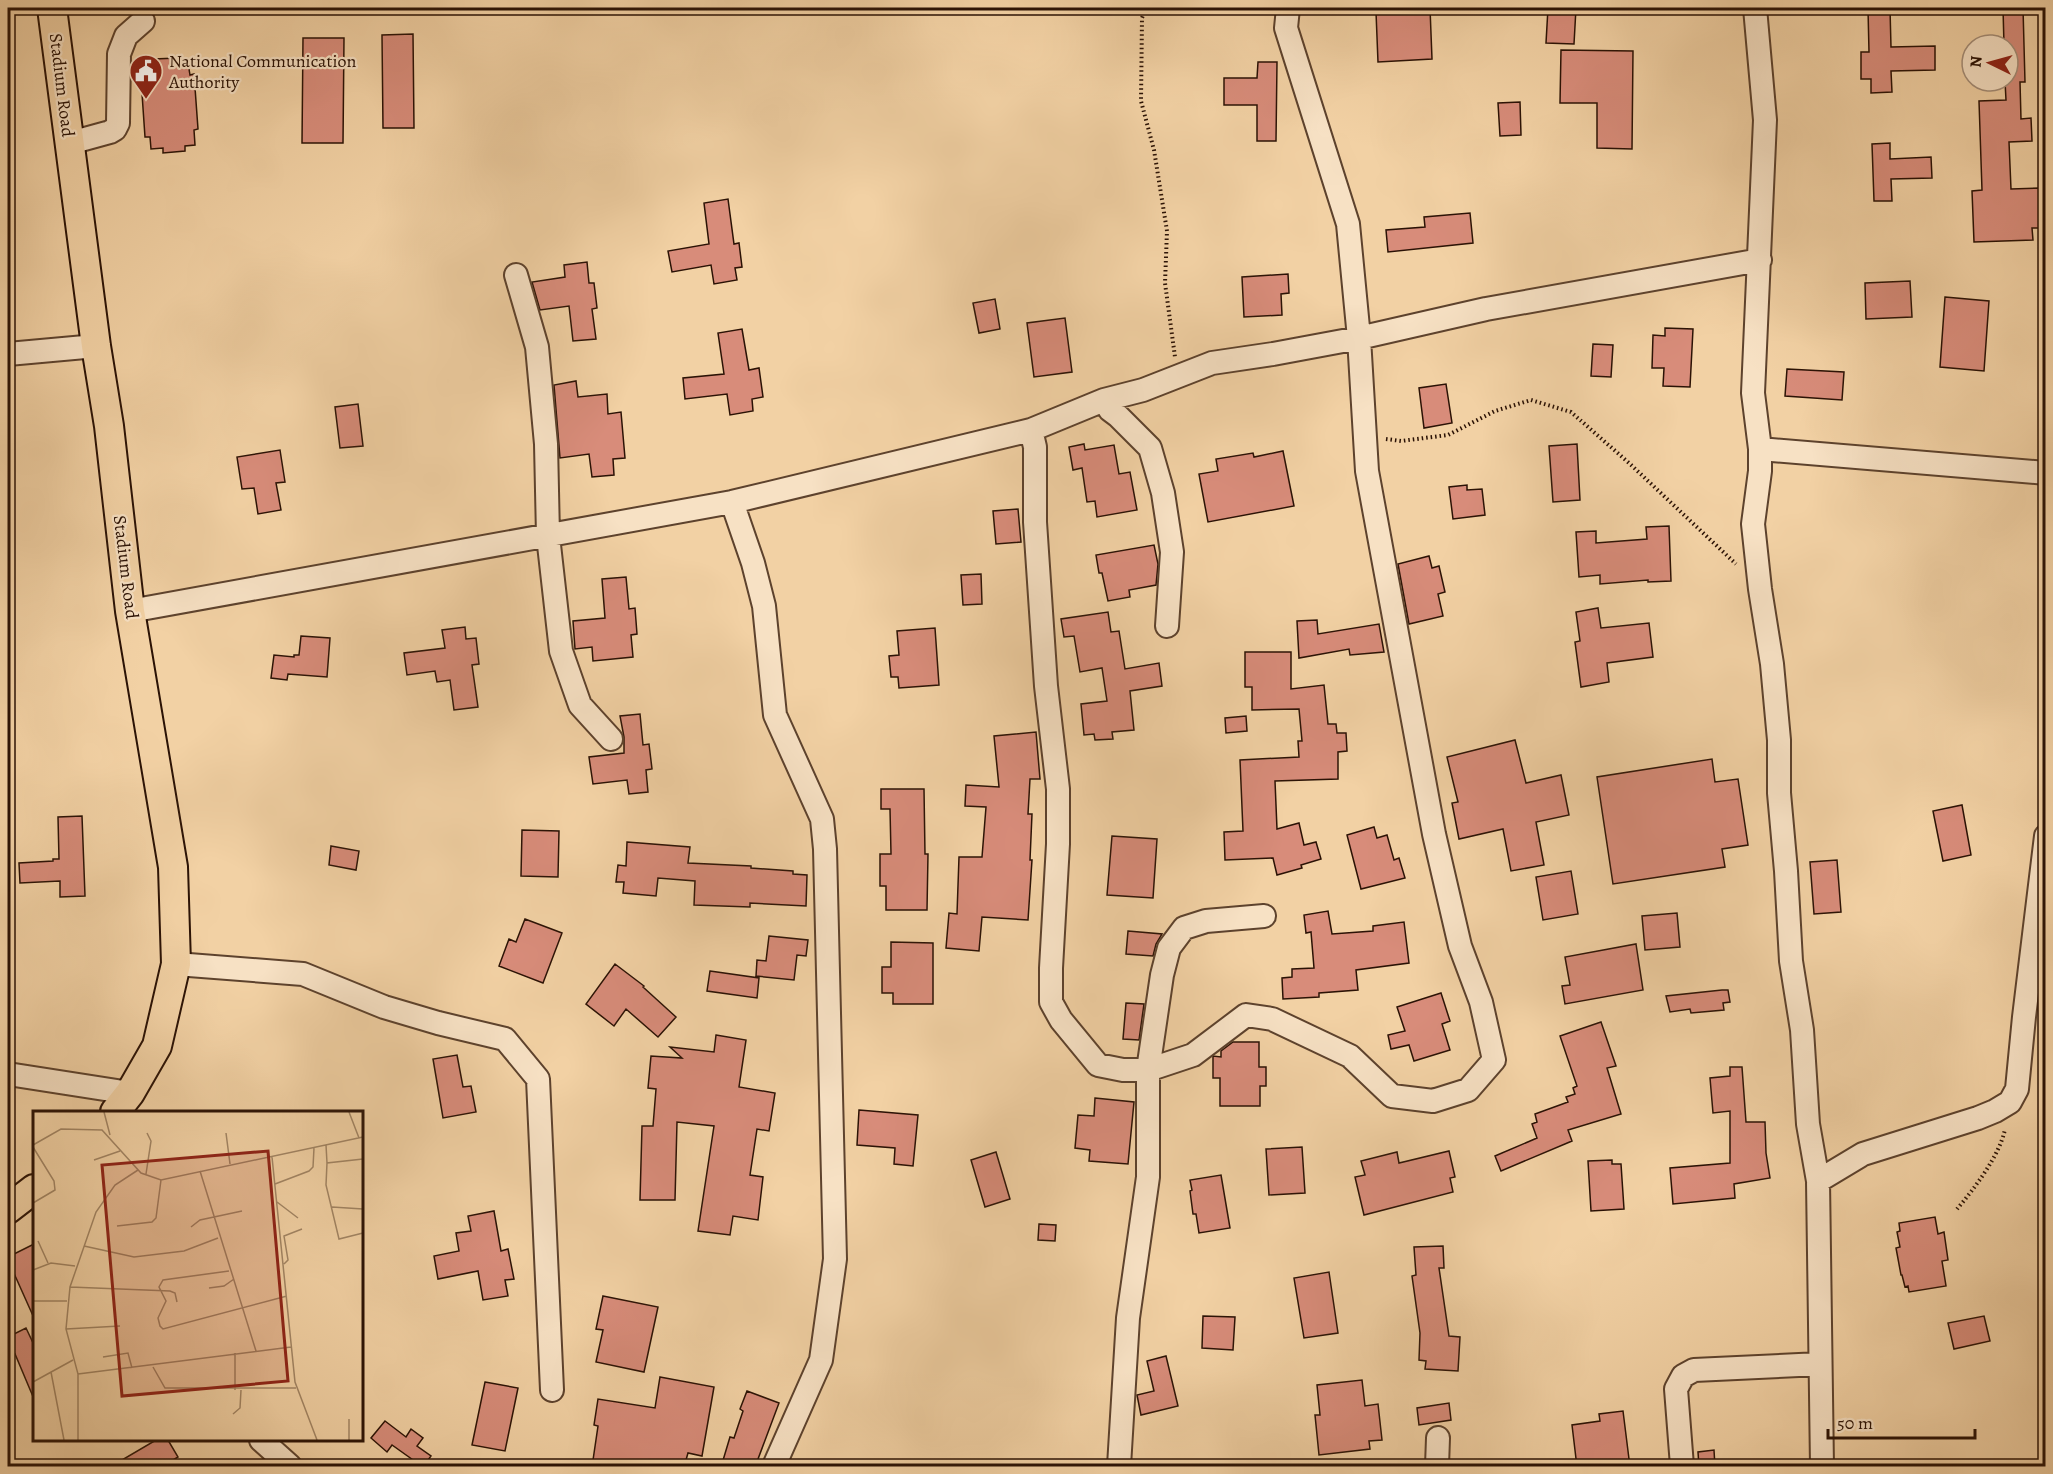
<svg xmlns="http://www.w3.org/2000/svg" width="2053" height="1474" font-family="Alegreya,serif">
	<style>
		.building { fill: #d88c7a; stroke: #2b1205; stroke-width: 1.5 }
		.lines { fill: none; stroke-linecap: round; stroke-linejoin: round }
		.minor-casing { stroke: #5d422d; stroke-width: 26 }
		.major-casing { stroke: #2b1205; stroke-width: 32 }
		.path { stroke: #2b1205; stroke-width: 4; stroke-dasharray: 1.5 3; stroke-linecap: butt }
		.minor { stroke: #f7e1c4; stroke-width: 22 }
		.major { stroke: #f2d1a4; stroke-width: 28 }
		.labels { text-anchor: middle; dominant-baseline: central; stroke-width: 4.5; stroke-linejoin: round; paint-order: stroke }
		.poi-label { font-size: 18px; fill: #2b1205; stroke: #f7e1c4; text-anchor: start }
		.street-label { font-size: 18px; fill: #2b1205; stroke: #f7e1c4 }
		.inset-road { fill: none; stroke: #a28564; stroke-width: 1.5 }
		.view { fill: #8f2418; fill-opacity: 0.15; stroke: #8f2418; stroke-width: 3 }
		.inset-edge { fill: none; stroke: #2b1205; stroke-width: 3 }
	</style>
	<rect width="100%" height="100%" fill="#f2d1a4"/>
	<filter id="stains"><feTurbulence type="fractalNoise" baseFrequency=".00333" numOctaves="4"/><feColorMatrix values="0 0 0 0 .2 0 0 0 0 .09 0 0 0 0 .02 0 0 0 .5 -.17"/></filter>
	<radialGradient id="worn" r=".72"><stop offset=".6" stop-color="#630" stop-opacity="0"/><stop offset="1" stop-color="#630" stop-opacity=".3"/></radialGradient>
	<path class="building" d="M1430,8L1432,59L1378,62L1376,12Z
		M1548,8H1576L1574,44L1546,43Z
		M2003,8H2023L2025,82H2020L2021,119L2031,118L2032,141L2009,142L2011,189L2039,188L2041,228H2032L2033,240L1974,242L1972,191L1982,190L1979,101L2006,100L2005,81H2008V45H2004Z
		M1868,9H1890L1891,47L1935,46V70L1891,71L1892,92L1871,93V79H1861V52H1869Z
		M413,34L414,128H383L382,35Z
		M303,38H344L343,143H302Z
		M1561,50L1633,51L1632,149L1597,148V103H1560Z
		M177,58V64L188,63L190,75L194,74L198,129L194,130L195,145L185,146V151L163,153V148L151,149L150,137H145L141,79H145L144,66H154V59Z
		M1258,62H1277L1276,141H1257V105H1224V78H1257Z
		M1520,102L1521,135L1500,136L1498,103Z
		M1890,143V159L1931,157L1932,178L1891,179L1892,201H1874L1872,144Z
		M728,199L734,244L739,243L742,267L735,268L737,280L714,284L711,265L672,272L668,251L709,244L704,203Z
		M1470,213L1473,243L1388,252L1386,230L1425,227L1424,217Z
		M587,262L589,283H594L597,308L592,309L596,339L573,341L569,306L540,310L532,282L565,277L564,265Z
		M1288,274L1289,293L1281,294L1282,315L1244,317L1242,277Z
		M1910,281L1912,317L1866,319L1865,283Z
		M1945,297L1989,301L1984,371L1940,367Z
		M995,299L1000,329L979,333L973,303Z
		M1065,318L1072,372L1034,377L1027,323Z
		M1665,328L1693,329L1690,387L1663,386L1664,368H1652L1653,335L1665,336Z
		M742,329L749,370L759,368L763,397L752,399L753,411L730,415L727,394L685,399L683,378L724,374L718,333Z
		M1593,344L1613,345L1611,377L1591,376Z
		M1787,369L1844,372L1842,400L1785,396Z
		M576,381L578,397L607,394L608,414L621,412L625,458L613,459L614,475L592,477L589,454L560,458L554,385Z
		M1446,384L1452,423L1424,428L1419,388Z
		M358,404L363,446L340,448L335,407Z
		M1084,444L1085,450L1114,445L1119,474L1130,472L1137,510L1097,517L1095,501L1087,502L1082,468L1073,470L1069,447Z
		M1577,444L1580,500L1553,502L1549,446Z
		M280,450L285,482L276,483L281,510L258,514L254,488L242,489L237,457Z
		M1283,451L1294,506L1208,522L1199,474L1218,471L1216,459L1253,453L1254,457Z
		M1467,485V490L1482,489L1485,515L1453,519L1449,487Z
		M1018,509L1021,542L996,544L993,511Z
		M1669,526L1671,581L1648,582V580L1600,584V575L1579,577L1576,532L1596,531V543L1647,539L1646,527Z
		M1154,545L1158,564L1156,585L1129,590L1130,597L1108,601L1102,573H1099L1096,555Z
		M1429,556L1432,568L1439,566L1445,592L1438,594L1443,616L1409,624L1398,564Z
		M981,574L982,604L963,605L961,575Z
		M626,577L629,609L635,608L637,634L631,635L633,657L593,661L592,647L575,649L573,621L605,618L602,579Z
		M1598,608L1601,628L1649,623L1653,657L1607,663L1609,682L1581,687L1575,642L1580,641L1576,612Z
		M1108,612L1111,632L1119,631L1125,669L1159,663L1162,686L1130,691L1134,730L1112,732L1113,739L1095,740L1094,734L1084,735L1081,704L1107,701L1102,668L1080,672L1074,636L1064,637L1061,619Z
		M1317,620L1318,634L1379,624L1384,652L1350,655L1349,649L1299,658L1297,621Z
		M465,627L466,639L476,638L479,664L472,665L478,707L454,710L450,680L437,682L435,671L407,675L404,653L445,648L442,630Z
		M935,628L939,685L899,688L898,677H891L889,656L899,655L897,631Z
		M301,636L330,638L327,677L288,674L287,680L271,678L274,655L294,657V655H299Z
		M1245,652H1291V689L1324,685L1328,724H1336L1337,733H1346L1347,751L1338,752V779L1275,781L1277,829L1299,823L1304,845L1316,842L1321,859L1301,865L1302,868L1277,875L1273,858L1225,860L1224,832L1243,831L1240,760L1299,757L1298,741H1302L1299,709L1252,710V687H1245Z
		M640,714L643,745L649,744L652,769L646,770L648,792L629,794L627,780L593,784L589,757L624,753V737L620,716Z
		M1246,716L1247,731L1226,733L1225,718Z
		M1036,732L1040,779H1030L1028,814H1032L1030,860H1032L1028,920L982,917L979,951L946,948L949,913L957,914L959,857H982L986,807L965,806L966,785L999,787L994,736Z
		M1515,740L1526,783L1561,775L1569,815L1536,822L1544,865L1511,871L1503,829L1459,839L1452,803L1458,802L1447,757Z
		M1712,759L1715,782L1738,779L1748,845L1722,849L1725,867L1613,884L1597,777Z
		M881,789H924L925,854H928L927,910H886V886H880V854H891L890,809H881Z
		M1962,805L1971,855L1943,861L1933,811Z
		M82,816L85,896L60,897V881L20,883L19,863L53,861V859H59L58,817Z
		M1374,827L1377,838L1387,835L1394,860L1399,858L1405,878L1361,889L1347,835Z
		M522,830L559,831L558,877L521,876Z
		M1112,836L1157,839L1153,898L1107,895Z
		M627,842L690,847L688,863L751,866V868L793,871V874L807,875L806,906L750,903V907L694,905L695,881L658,878L656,896L623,893L624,882H616L618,865L626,866Z
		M331,846L359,851L356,870L329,865Z
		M1837,860L1841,912L1814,914L1810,862Z
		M1571,871L1578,914L1543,920L1536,877Z
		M1328,911L1332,934L1373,931V926L1404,922L1409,963L1356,970L1358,990L1319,993V997L1283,999L1282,978L1292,977V969L1314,968L1311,932L1306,933L1304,915Z
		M1677,913L1680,947L1645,950L1642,916Z
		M525,919L562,933L543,983L499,966L509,939L516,942Z
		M1128,931L1162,934L1156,944L1153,956L1126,954Z
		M769,936L808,940L806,956L797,955L794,980L756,976L757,960L766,961Z
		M891,942L933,943V1004H893V993H882V967H891Z
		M1636,944L1643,990L1565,1004L1562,986L1570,985L1565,957Z
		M615,964L644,986L643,987L676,1017L658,1037L626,1009L614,1026L586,1004Z
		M710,971L759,978L757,998L707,991Z
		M1722,990H1728L1730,1002L1723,1003L1724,1010L1691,1013L1690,1009L1670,1012L1666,996Z
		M1441,993L1450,1021L1442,1024L1450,1050L1414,1061L1409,1045L1391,1049L1388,1035L1405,1031L1397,1007Z
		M1126,1003L1144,1004L1139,1040L1123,1039Z
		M1601,1022L1616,1066L1607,1068L1621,1114L1568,1130L1572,1141L1501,1171L1495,1156L1537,1138L1532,1124L1537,1122L1535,1114L1568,1102L1566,1097L1575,1094L1573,1088L1577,1086L1560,1036Z
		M716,1035L746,1040L739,1087L775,1093L769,1131L757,1129L750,1175L763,1177L758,1220L733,1216L730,1235L698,1231L714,1126L677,1122L675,1200H640L642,1126H653L656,1089L648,1088L651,1056L682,1058L670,1047L714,1052Z
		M1233,1042H1259V1067H1266V1086H1260V1106H1220V1078H1213V1056L1221,1057V1051Z
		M457,1055L463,1087L471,1086L476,1112L443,1118L433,1059Z
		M1730,1067H1742L1746,1122H1765L1766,1153L1770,1178L1734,1184L1735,1198L1673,1204L1670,1168L1730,1163V1111L1713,1113L1710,1078L1730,1076Z
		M1095,1098L1134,1102L1128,1164L1089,1161L1090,1150L1075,1148L1078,1115L1094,1116Z
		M859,1110L918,1115L913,1166L894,1164L895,1148L857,1145Z
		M1302,1147L1305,1193L1269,1195L1266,1149Z
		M1449,1151L1455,1177L1450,1178L1453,1192L1364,1215L1355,1177L1365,1175L1361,1161L1397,1152L1399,1163Z
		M996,1152L1010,1199L985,1207L971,1160Z
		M1612,1160V1164H1621L1624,1209L1591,1211L1588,1161Z
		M1221,1175L1230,1228L1199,1233L1196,1214H1193L1190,1191L1192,1190L1190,1180Z
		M494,1211L501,1251L508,1249L514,1279L505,1280L508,1296L483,1300L478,1271L438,1279L434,1256L459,1251L456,1233L471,1231L468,1216Z
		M1935,1217L1938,1234L1944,1232L1948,1260L1942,1261L1946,1286L1909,1292L1908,1286L1905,1287L1902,1275H1901L1896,1248L1900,1247L1897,1232L1900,1231L1899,1223Z
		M1039,1224L1056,1225L1055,1241L1038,1240Z
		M34,1244V1318L8,1260V1257Z
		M1443,1246L1444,1268H1439L1449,1336L1460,1337L1458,1371L1425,1369L1426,1361L1419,1360L1420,1333L1412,1276L1416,1275L1414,1247Z
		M1329,1272L1338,1333L1304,1338L1294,1278Z
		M603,1296L658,1307L644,1372L596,1362L603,1330L596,1329Z
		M1203,1316L1235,1317L1233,1350L1202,1348Z
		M1984,1316L1990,1341L1954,1349L1948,1323Z
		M26,1328L34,1345V1399L15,1354L12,1356L8,1346V1337Z
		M1166,1356L1178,1406L1141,1415L1137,1395L1154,1391L1147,1361Z
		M660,1377L714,1387L702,1456L688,1453L684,1467H592L598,1426L594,1425L598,1399L655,1408Z
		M1362,1380L1365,1406L1378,1404L1382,1440L1369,1441L1370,1449L1319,1455L1315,1415H1320L1317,1385Z
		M485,1382L518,1388L505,1451L472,1445Z
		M747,1391L779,1403L755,1467H721L730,1437L734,1438L743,1411L740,1409Z
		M1449,1403L1451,1420L1419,1425L1417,1408Z
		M1623,1411L1630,1467H1577L1572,1425L1600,1421L1599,1414Z
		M385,1421L406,1437L411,1429L423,1438L417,1446L431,1456L423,1467L392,1445L387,1452L371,1438Z
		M156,1440H168L178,1457L162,1467H110Z
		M1714,1450L1715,1467H1699L1698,1452Z"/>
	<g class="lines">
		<g class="minor-casing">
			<path id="minor" d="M1755,8L1765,120L1753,393L1760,449V471L1753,524L1760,589L1772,664L1779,740V793L1786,871L1791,961L1802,1030L1808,1124L1818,1181L1822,1466
				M70,143L110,132L115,129L118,123L119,54L126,36L143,21
				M516,275L537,347L546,444L548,536L561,651L580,705L611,739
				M8,354L96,346
				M1104,400L1110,410L1118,416L1150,448L1163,493L1172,552L1167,626
				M1031,430L1035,447V522L1046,686L1058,789V844L1051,968V1002L1061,1020L1098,1065L1123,1070H1148L1193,1055L1246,1015L1272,1019L1350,1056L1392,1096L1433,1101L1468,1090L1494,1060L1481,1002L1460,946L1434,834L1367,471L1359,338L1348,224L1286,28L1288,8
				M1760,449L2046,473
				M732,502L753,563L764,606L775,715L822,819L825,849L835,1259L821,1360L774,1466
				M130,611L732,502L1031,430L1104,400L1143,390L1212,363L1273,354L1359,338L1486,309L1760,260
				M176,964L303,974L384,1007L438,1023L505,1039L538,1079L552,1390
				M8,1074L130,1093
				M1818,1181L1863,1154L1978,1118L1995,1111L2010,1102L2017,1089L2024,1017L2046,836
				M261,1440L290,1466
				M1119,1466L1128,1318L1148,1177V1070L1162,975L1169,948L1184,928L1206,921L1264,916
				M1437,1466L1438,1438
				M1682,1466L1676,1389L1683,1376L1694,1370L1820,1364"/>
		</g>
		<g class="major-casing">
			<path id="major" d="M52,8L96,346L109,426L130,611L173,867L176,964L157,1046L130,1093L115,1112
				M8,1209L34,1189"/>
		</g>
		<path class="path" d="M1146,8L1142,18L1141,101L1154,150L1167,231L1165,283L1175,357
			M1386,439L1401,441L1448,435L1495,411L1531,400L1571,412L1629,463L1736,564
			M1957,1209C1974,1189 2000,1155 2005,1129"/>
		<use href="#minor" class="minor"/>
		<use href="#major" class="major"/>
	</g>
	<defs>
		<g id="civic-pin" transform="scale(1.725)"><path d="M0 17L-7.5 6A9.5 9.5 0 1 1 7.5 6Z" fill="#8f2418" stroke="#f7e1c4"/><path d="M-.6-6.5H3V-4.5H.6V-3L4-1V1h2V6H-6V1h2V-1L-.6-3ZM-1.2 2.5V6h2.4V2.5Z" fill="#fff"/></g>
	</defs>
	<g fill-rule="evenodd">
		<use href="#civic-pin" x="146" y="71"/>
	</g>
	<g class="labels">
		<g class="poi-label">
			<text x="169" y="61">National Communication<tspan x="169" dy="21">Authority</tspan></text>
		</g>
		<g class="street-label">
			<text transform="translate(62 85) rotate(83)">Stadium Road</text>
			<text transform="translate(126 567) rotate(83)">Stadium Road</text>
		</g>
	</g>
	<g transform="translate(33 1111)">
		<rect width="330" height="330" fill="#f2d1a4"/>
		<path class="inset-road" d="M71,1L77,24M316,1L326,27M193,22L197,53M0,34L28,18L69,19L108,62L128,69L330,26M293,34L294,52M0,36L21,70L22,79L0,92M239,46L262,271L284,329M330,48L294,52L293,74L306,128L330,122M61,49L87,40M167,60L223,240M113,63L118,30L114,22M242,73L276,60L280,56L281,37M244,91L265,107M299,96L330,98M84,115L119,111L123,107L128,69M158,116L167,109L209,100M5,130L15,152M51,135L101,146L151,140L185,127M251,153L255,149L251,125L269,118M0,159L18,152L42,155M196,160L130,169L126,176L133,190L125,207L127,215L130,218L254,185M37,176L137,180L142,182L144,191M176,177L191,175L201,168M0,190H34M33,218L87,215M202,242V279M70,246L95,242L99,257M120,256L132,277H263M18,261L31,329M45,263L258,236M0,271L40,249M200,303L207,297L208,279M45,329V263L33,218L37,176L63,101L82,74L105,59M316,329V308"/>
		<path class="view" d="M235,40L255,270L89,285L69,54Z"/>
		<rect width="330" height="330" class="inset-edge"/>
	</g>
	<rect width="2053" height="1474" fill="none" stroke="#f2d1a4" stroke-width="30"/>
	<rect x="9" y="9" width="2035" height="1456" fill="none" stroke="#2b1205" stroke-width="3"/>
	<rect x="15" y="15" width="2023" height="1444" fill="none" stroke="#2b1205" stroke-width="1.5"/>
	<g transform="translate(1990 63) rotate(275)"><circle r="28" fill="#f7e1c4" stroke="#a58e78" stroke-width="1.5"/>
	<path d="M0-4.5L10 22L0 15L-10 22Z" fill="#8f2418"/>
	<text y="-9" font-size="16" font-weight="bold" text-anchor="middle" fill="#2b1205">N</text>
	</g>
	<path d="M1828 1429v9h147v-9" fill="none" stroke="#2b1205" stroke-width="3"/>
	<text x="1837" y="1429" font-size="18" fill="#2b1205" stroke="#f7e1c4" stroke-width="4.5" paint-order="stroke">50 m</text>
	<rect width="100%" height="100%" filter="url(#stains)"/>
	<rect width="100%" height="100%" fill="url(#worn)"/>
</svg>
